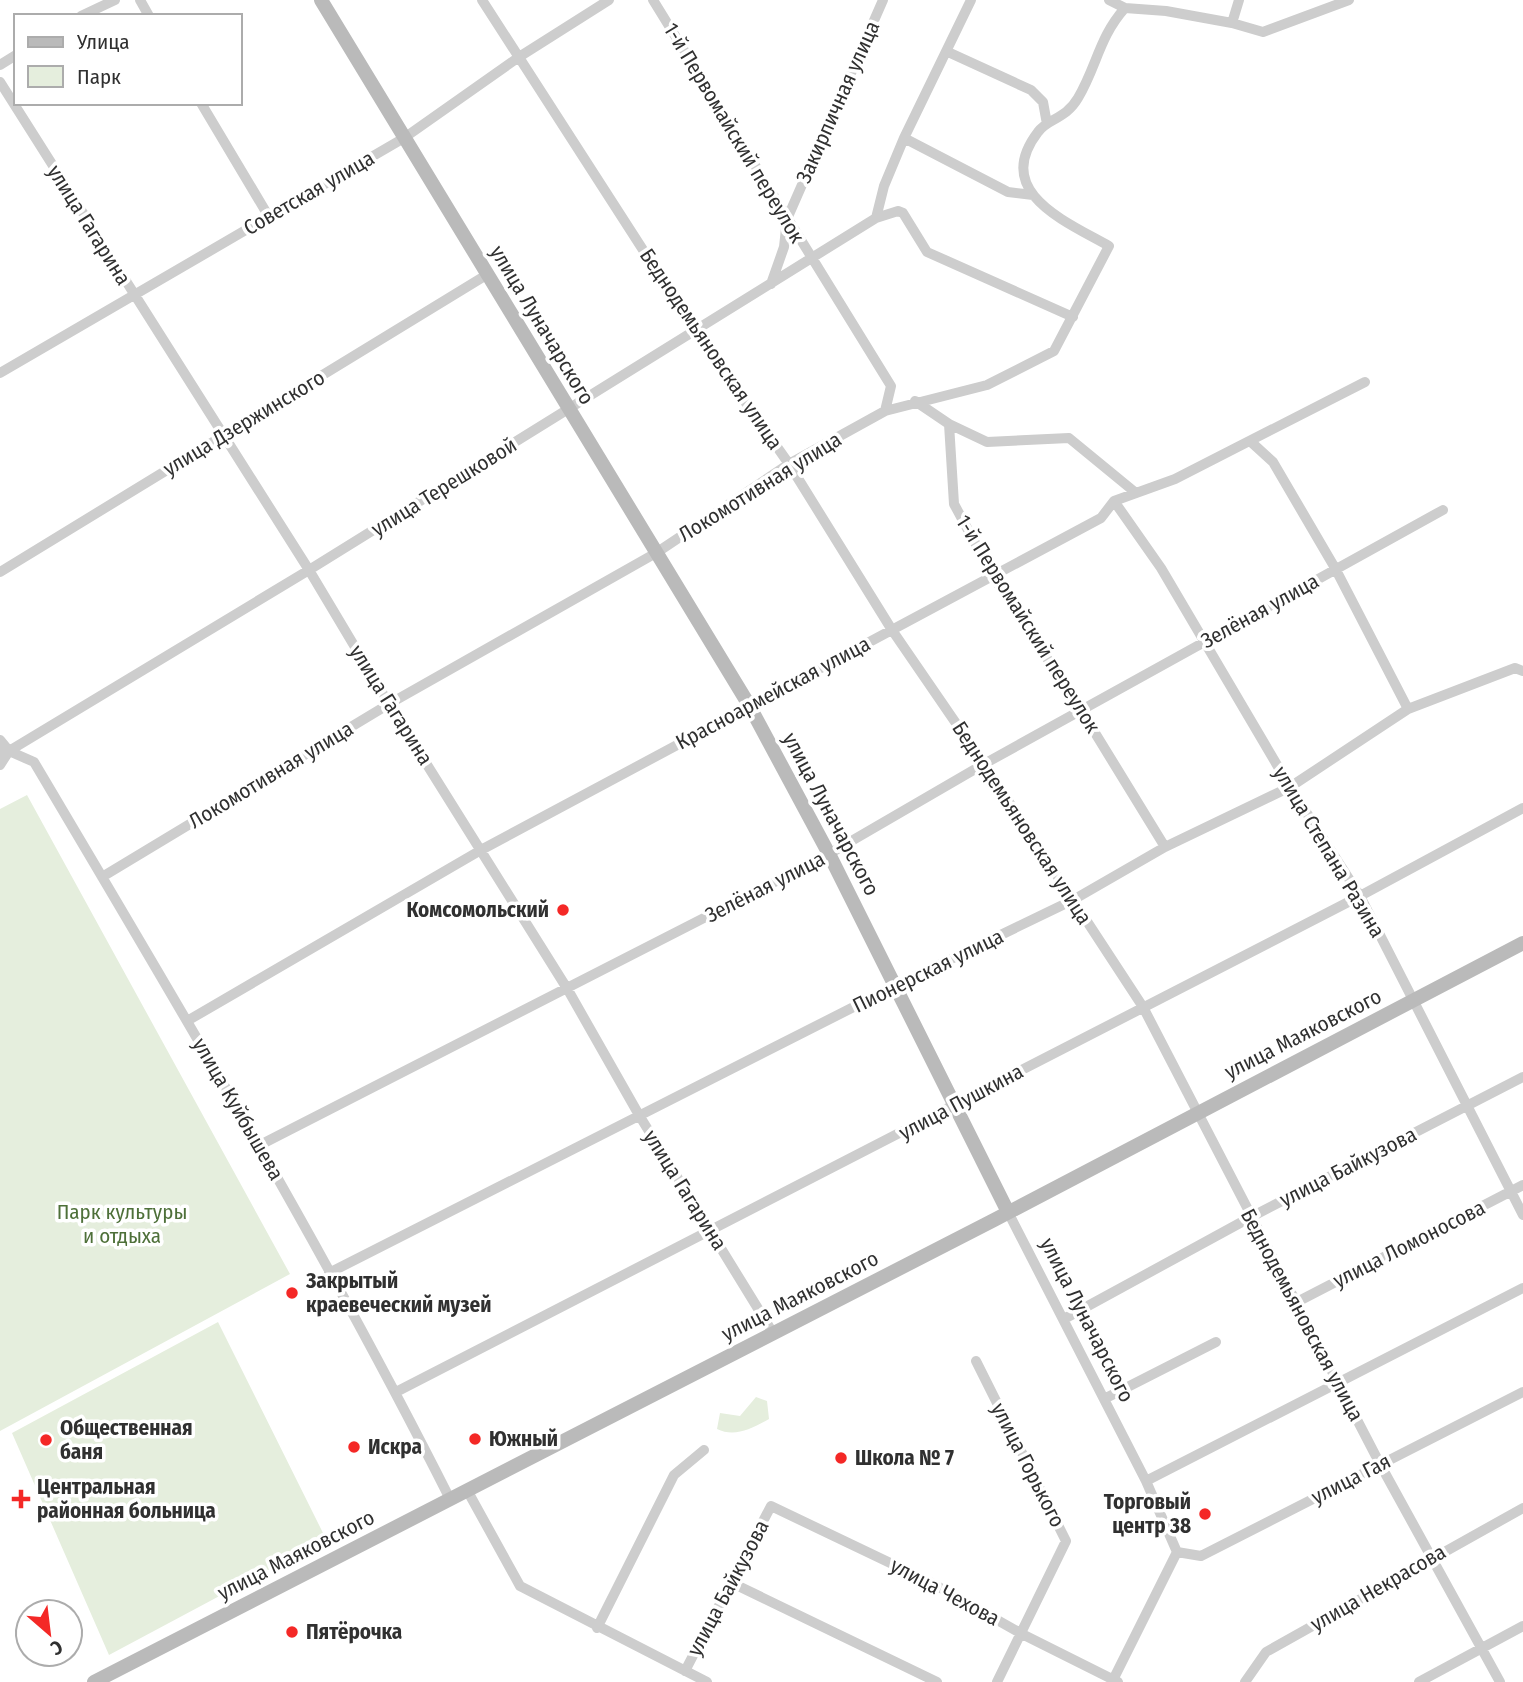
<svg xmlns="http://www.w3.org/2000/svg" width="1523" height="1682" font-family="'Fira Sans Condensed',sans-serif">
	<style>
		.green { fill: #e5eedd }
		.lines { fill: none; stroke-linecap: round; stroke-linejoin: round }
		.street { stroke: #cdcdcd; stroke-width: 10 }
		.secondary { stroke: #bababa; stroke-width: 14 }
		.poi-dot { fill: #f42826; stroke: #fff; stroke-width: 2.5 }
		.labels { text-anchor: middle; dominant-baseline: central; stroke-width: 7; stroke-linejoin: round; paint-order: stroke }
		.street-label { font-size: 21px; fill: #303030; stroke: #fff }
		.poi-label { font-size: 21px; font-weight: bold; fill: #303030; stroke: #fff; text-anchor: start }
		.park-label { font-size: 21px; fill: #4e7039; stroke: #fff }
	</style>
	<rect width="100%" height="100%" fill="#fff"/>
	<path class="green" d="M27,795L290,1274L0,1431V809Z
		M218,1322L326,1539L109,1655L12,1433Z
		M756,1397L767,1401L769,1419C753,1428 735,1438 717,1429L720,1413L740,1416Z"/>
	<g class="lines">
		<path class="street" d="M140,0L149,16
			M482,0L694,329L789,464L892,630L984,764L1143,1007L1380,1464L1500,1682
			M653,0L891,386L885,411
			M1109,0L1125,8L1166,11L1232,23
			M1239,0L1232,23L1263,32L1349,0
			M81,16L115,0
			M948,52L1031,90L1043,102L1047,124
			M0,65L16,55
			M0,82L309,570L389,704L568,990L639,1115L773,1333
			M201,103L269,217
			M904,138L971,0
			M876,218L884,186L904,138L1008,192L1033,195
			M771,284L784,247L787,219L883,0
			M0,373L404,138L519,57L609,0
			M915,401L949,424L954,504L993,576L1081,710L1165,847
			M949,424L987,442L1069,438L1136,493
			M1250,441L1273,462L1335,568L1408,709
			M1114,501L1161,568L1290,787L1360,896L1523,1215
			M0,572L488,274
			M0,740L9,751L34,762C178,1005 323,1247 450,1499
			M0,753L9,751L309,570L876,218L898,211L903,213L927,252L1073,317
			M0,765L9,751
			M102,877L389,704L656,553L789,464L885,411L987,385L1054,351L1109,246C1065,221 992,192 1038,132C1048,118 1065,120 1078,98C1097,66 1099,37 1125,8
			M187,1021L481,850L1101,518L1114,501L1175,479L1365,382
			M260,1145L829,854L984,764L1443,510
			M1008,1212L1146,1481L1177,1552L1112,1682
			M329,1273L895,986L1073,900L1165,847L1290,787L1408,709L1515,668L1523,671
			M1295,1303L1523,1185
			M1064,1319L1251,1217L1523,1077
			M976,1361L1066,1541L997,1682
			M396,1392L1360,896L1523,808
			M1104,1399L1216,1342
			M1146,1481L1523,1288
			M467,1490L520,1586L707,1682
			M1177,1552L1201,1556L1523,1392
			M730,1582L937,1682
			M597,1628L674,1475L704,1450
			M685,1671L771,1506L930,1582L1022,1634L1118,1682
			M1245,1682L1266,1652L1523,1508
			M1419,1682L1523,1626"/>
		<path class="secondary" d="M321,0L749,705L829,854L1008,1212
			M94,1682L994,1220L1523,943"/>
	</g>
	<g class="poi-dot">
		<circle cx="563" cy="910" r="7"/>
		<circle cx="292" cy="1293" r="7"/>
		<circle cx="475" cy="1439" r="7"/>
		<circle cx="46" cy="1440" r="7"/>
		<circle cx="354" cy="1447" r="7"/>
		<circle cx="841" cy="1458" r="7"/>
		<path d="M17.5 1488.5h7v7h7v7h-7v7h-7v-7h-7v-7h7z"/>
		<circle cx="1205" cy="1514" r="7"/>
		<circle cx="292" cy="1632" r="7"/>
	</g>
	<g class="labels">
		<g class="street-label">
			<text transform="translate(838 102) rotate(-66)">Закирпичная улица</text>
			<text transform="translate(734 133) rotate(59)">1-й Первомайский переулок</text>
			<text transform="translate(309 193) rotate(-30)">Советская улица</text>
			<text transform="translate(89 225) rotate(58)">улица Гагарина</text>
			<text transform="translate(542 325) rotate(59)">улица Луначарского</text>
			<text transform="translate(711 349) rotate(56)">Беднодемьяновская улица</text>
			<text transform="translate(244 423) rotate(-31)">улица Дзержинского</text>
			<text transform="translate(444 487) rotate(-32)">улица Терешковой</text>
			<text transform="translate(760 487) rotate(-32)">Локомотивная улица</text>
			<text transform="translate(1260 611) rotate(-29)">Зелёная улица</text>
			<text transform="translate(1028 624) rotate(58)">1-й Первомайский переулок</text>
			<text transform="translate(773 693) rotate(-28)">Красноармейская улица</text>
			<text transform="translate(391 705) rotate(58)">улица Гагарина</text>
			<text transform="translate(271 775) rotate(-31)">Локомотивная улица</text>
			<text transform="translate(831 814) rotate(62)">улица Луначарского</text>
			<text transform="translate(1022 823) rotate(57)">Беднодемьяновская улица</text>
			<text transform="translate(1329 852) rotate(59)">улица Степана Разина</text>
			<text transform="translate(765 887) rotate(-27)">Зелёная улица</text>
			<text transform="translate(928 971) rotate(-26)">Пионерская улица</text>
			<text transform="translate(1303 1034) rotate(-27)">улица Маяковского</text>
			<text transform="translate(961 1102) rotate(-28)">улица Пушкина</text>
			<text transform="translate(238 1109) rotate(60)">улица Куйбышева</text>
			<text transform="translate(1348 1167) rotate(-27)">улица Байкузова</text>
			<text transform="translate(685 1190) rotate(58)">улица Гагарина</text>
			<text transform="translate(1409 1244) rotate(-27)">улица Ломоносова</text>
			<text transform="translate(800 1296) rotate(-27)">улица Маяковского</text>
			<text transform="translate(1302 1315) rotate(62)">Беднодемьяновская улица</text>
			<text transform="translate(1087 1320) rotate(63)">улица Луначарского</text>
			<text transform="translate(1028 1465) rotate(63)">улица Горького</text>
			<text transform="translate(1351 1479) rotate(-27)">улица Гая</text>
			<text transform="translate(296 1555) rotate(-27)">улица Маяковского</text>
			<text transform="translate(728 1588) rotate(-62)">улица Байкузова</text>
			<text transform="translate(1378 1588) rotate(-30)">улица Некрасова</text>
			<text transform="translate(945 1592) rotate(28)">улица Чехова</text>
		</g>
		<g class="poi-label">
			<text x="549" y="910" text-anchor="end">Комсомольский</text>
			<text x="306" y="1281">Закрытый<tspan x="306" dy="24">краевеческий музей</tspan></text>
			<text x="60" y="1428">Общественная<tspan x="60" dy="24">баня</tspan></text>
			<text x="489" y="1439">Южный</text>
			<text x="368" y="1447">Искра</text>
			<text x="855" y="1458">Школа № 7</text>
			<text x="37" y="1487">Центральная<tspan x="37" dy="24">районная больница</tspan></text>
			<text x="1191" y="1502" text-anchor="end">Торговый<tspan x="1191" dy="24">центр 38</tspan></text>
			<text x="306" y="1632">Пятёрочка</text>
		</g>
		<g class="park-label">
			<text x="122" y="1212">Парк культуры<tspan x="122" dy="24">и отдыха</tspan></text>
		</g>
	</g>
	<rect x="14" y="14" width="228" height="91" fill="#ffffff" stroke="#acacac" stroke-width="2"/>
	<rect x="28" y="37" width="35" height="10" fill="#bababa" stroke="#acacac" stroke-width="2"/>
	<text x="77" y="49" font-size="21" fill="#303030">Улица</text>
	<rect x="28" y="66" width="35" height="21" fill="#e5eedd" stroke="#acacac" stroke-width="2"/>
	<text x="77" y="84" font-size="21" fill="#303030">Парк</text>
	<g transform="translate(49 1633) rotate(152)"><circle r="33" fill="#ffffff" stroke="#acacac" stroke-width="2"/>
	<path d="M0-5L12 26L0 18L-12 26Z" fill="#f42826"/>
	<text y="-10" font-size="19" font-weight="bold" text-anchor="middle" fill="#303030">С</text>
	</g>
</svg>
